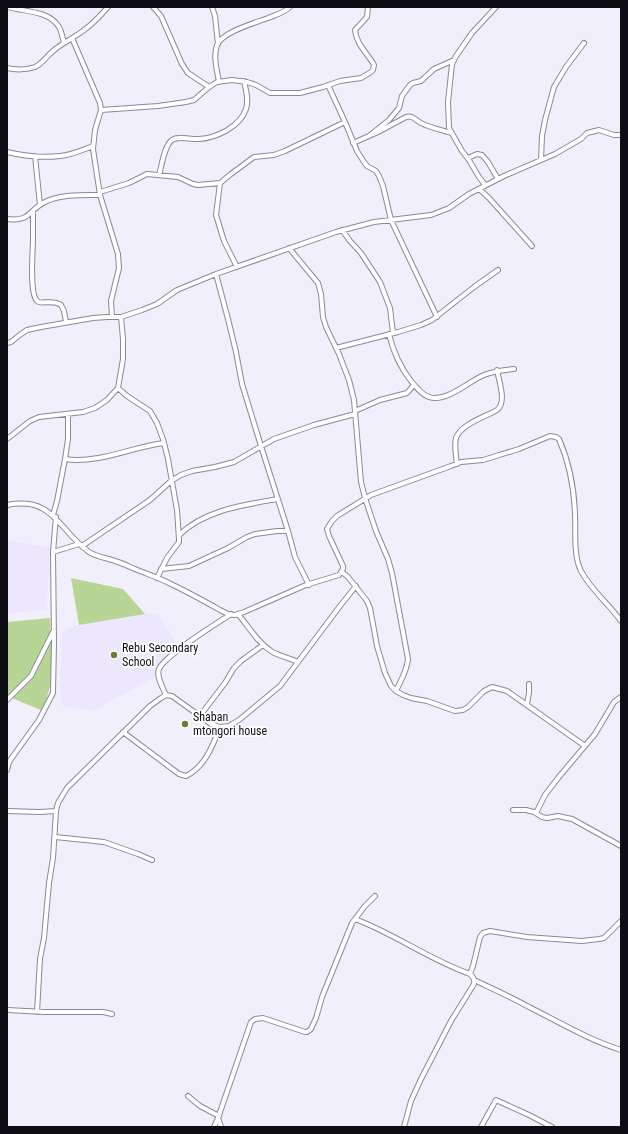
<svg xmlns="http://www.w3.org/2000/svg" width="628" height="1134" font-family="'Roboto Condensed',sans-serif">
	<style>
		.built { fill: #ede7fd }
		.green { fill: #b7d594 }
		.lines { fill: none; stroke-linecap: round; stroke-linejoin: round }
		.street-casing { stroke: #8c879a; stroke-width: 6 }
		.street { stroke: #fff; stroke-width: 4 }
		.poi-dot { fill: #678033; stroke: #fff; stroke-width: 1.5 }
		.labels { text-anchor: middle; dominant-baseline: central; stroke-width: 3.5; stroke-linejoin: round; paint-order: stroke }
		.poi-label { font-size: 12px; fill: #0f0d14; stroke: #fff; text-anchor: start }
	</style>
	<rect width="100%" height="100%" fill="#f2effc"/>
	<path class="built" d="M7,540L51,548L46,609L7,614Z
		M145,614H158L177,645L158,666L154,678L92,711L61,705L60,673L62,633L74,626L79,625Z"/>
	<path class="green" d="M71,578L123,589L145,614L79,625Z
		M50,618L52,680L43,711L7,696V622Z"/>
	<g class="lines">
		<g class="street-casing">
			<path id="street" d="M8,7C24,12 49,10 59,27C62,32 62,37 64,42
				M153,7L161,16L182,64L188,73L209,87
				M212,7L215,16L218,44
				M72,38L100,103L101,110L95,130L93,149L100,195L118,254L119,268L111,301L112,317
				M7,68C15,70 27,70 35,67C43,63 46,57 53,51C62,43 74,38 84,30C93,24 101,15 108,7
				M219,82C217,70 213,57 217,45C222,32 255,23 268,18C275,15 284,13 290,7
				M328,85L345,122L357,151L364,162L367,166L376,171L379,176L383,186L391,220L437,317
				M101,110L158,106L186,102L194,100L209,87L217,82L232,80L247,82L256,85L270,93H300L323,87L340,81L361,78L371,72L373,70L374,65C368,54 356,44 355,30L367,17L368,7
				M369,136L389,120L399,108L402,96L410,85L413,83L421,81L434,69L454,60
				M353,143L378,132L406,117C413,115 415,120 421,123C430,128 442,130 452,133
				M7,152C24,156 43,158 60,156C72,155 82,150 93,146
				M35,156L40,205
				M468,158L477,154L482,155L488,162L498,179
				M541,160L542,136L545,120L554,87L566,67L584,43
				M159,175C162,165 164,146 172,140C179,135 191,140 199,139C216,138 240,127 246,109C249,100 246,90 244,81
				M485,185L479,177L469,160L462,151L449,128L448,102L452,64L456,56L472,33L496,7
				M479,189L489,198L532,246
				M100,192L129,183L147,174L178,177L193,184L198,185L220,183
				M33,211C33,220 33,230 33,239C33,251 29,293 37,301C41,305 53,299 61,305L64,311L66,322
				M7,219C31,222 28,210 45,202C60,194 83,195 100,195
				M342,230L350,241L361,253L380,282L390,308L393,333
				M289,248L318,283L321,294L323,317L326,327L339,354L349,380L354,400L361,482L365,498L376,531L388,559L392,573L408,659C407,671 401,680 396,691
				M237,267L224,241L216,215L220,183L231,174L254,157L274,155L285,151L345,122
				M216,274L228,319L236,352L242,384L261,446L288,531L295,557L309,585
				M389,334C393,351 400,367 411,381C415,386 422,395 429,397C446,403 469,381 484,375C493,371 503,370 514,369
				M7,343L11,342L21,334L27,330L41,327L93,318L107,317H121L142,310L157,304L177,290L216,274L336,232L374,222L431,215L449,208L469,194L504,176L555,154L581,139L587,133L599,130L614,135H621
				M336,348L398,332L421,325L432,320L474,287L498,270
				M118,388L127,396L150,411L157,423L163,439L168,459L177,510L179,539V542L167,558L157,578
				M355,411L380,400L407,393L414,385
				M7,439L30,421L39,417L83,412L95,408L107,400L118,388L123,359V339L121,317
				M65,459C99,464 131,447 164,443
				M457,464C456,456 454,446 456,438C461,424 485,417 497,410C507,402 499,382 497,370
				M7,505C54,496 58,530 89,552C97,557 107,558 115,561C122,563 128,566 135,569C147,574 160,578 171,584C188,592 204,601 220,610L228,614L235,615L244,612L306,585L339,575L343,569V566L329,536L327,529L332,521L337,516L371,495L451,466L461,462L483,460L496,456L519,449L550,436L556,437L559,439C569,462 574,488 575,513C576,531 573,555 581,571C591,590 609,604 621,621
				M53,515L57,501L65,459L68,439V414
				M179,535C205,510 243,505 278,499
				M82,546L150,500L171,481L181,475L192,471L215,467L234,462L274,439L314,425L355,414
				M53,552L79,544
				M161,569L189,566L228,548L247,537L255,534L277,531H288
				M342,572L348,577L367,601L370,608L377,646L385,673L391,686L396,691L403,695L411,698L427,701L455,711L463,710L468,707L484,691L492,687L507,691L585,746
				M238,614C249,627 257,642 271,651C279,656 289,658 298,662
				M166,695C163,688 156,677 159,669C165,655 216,624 231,614
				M7,700L31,676L53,632
				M527,704L529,693V684
				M199,717L225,683L234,668L241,661L263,645
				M123,732L179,774L186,776C205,767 213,745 220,727
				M7,770L9,762L16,752L39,720L53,693L54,643L53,552L56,517
				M513,810H526L534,812L542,817L547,818L558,816L572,819L621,846
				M7,811L40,812L56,811
				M536,813L545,795L558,778L595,734L614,702L621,697
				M55,837L104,842L138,854L152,860
				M355,919C395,934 430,960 470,974C473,977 475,979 474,984L451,1021L421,1079L411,1101L404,1127
				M470,974L473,966L480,937L483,933L490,931L527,937L582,941L599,939L604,938L621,921
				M474,980C493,989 511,997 529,1007C559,1022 589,1040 621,1050
				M7,1010L45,1012H103L112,1014
				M37,1012L40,959L44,938L49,883L53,858L56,811L58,803L67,788L150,706L161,698L166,695L172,696L211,724L220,727L229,726L239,720L280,686L340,606L356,586
				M188,1096L200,1106L219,1116
				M218,1118L221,1127
				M214,1127L218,1118L251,1022L255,1019L263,1018L305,1032H307L311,1029L316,1018L322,997L352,923L365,906L375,896
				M481,1127L496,1100L529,1115L552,1127"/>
		</g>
		<use href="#street" class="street"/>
	</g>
	<g class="poi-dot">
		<circle cx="114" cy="655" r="4"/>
		<circle cx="185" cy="724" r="4"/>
	</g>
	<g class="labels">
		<g class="poi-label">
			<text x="122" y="648">Rebu Secondary<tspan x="122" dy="14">School</tspan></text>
			<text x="193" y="717">Shaban<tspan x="193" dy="14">mtongori house</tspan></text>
		</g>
	</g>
	<rect width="628" height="1134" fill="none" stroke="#0f0d14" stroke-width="16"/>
</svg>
